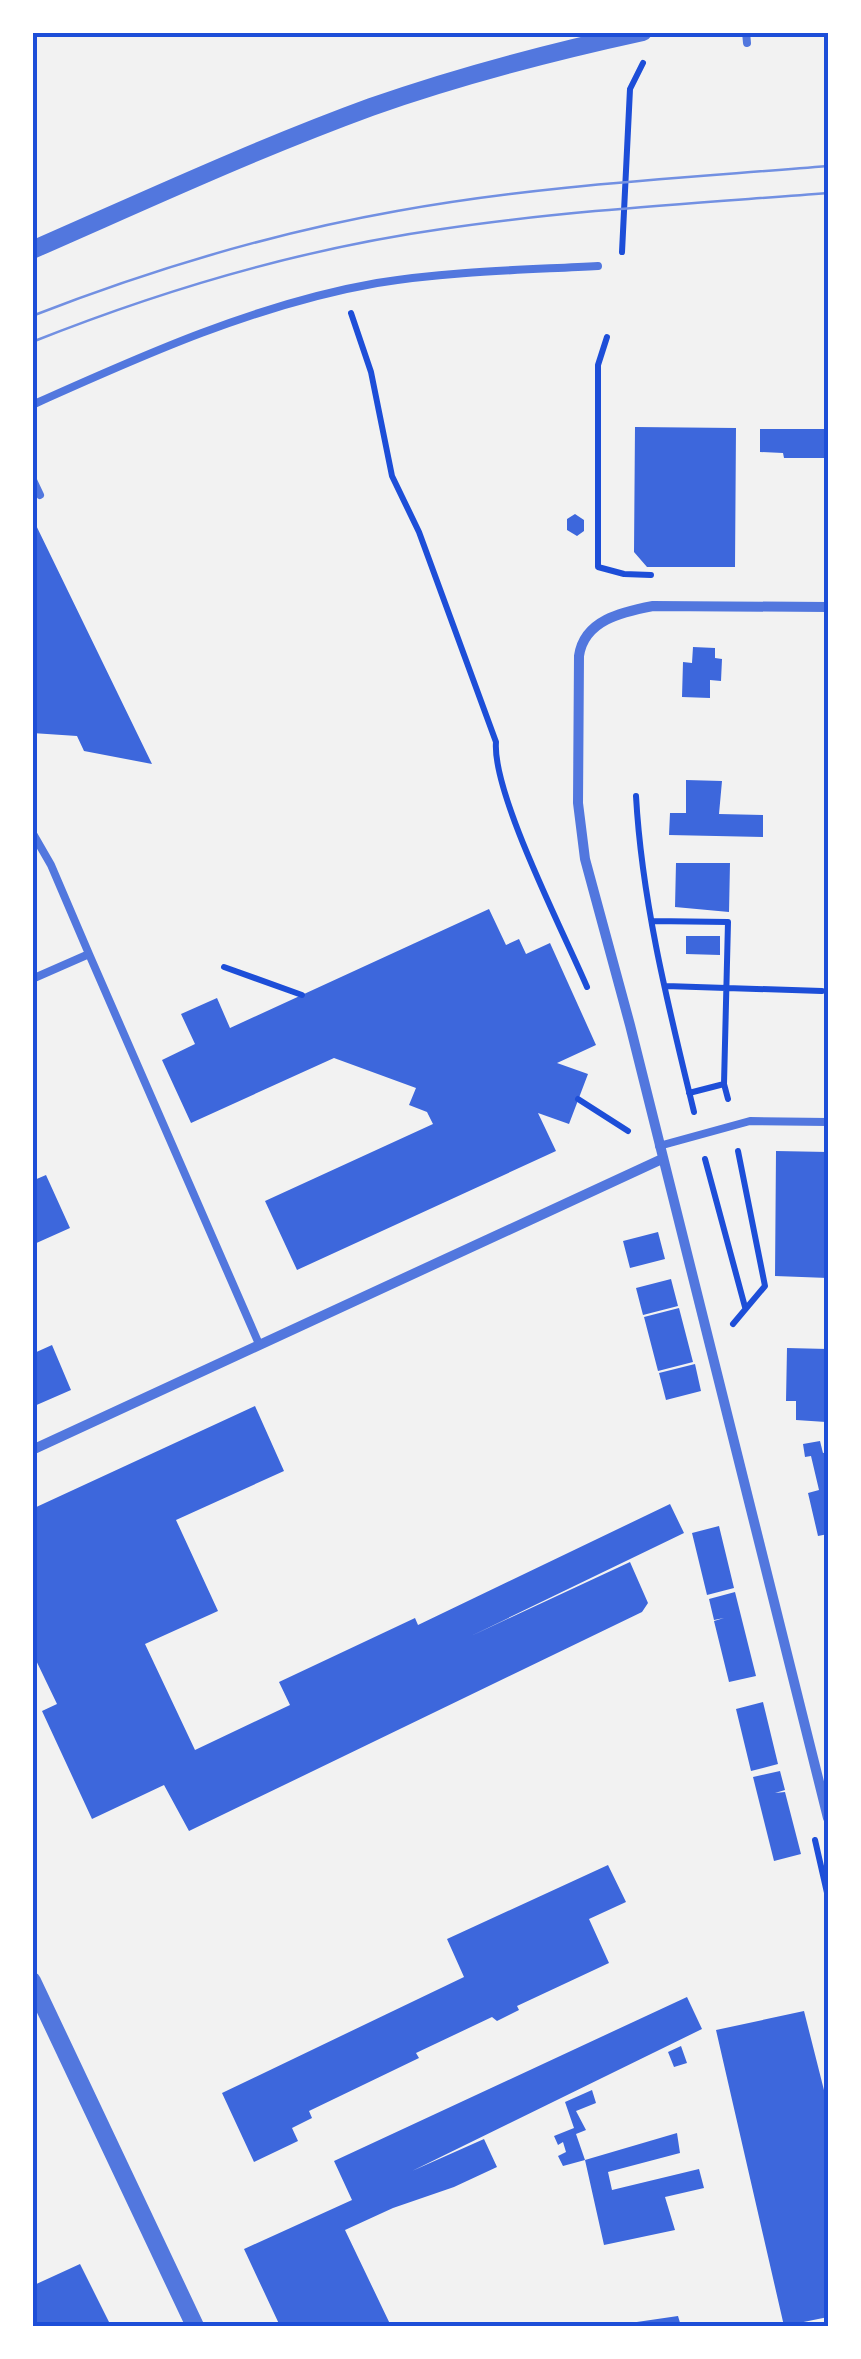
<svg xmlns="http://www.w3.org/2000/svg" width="861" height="2359" font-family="'IBM Plex Serif',serif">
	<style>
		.building { fill: #3d67dc }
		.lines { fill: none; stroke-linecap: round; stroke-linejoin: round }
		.path { stroke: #1d4ed8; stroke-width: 6 }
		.service { stroke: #5277de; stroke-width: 8 }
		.minor { stroke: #5277de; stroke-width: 10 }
		.tertiary { stroke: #5277de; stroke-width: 18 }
		.tram { stroke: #7290e2; stroke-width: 2.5 }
		.neatline { fill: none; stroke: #1d4ed8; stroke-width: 4 }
	</style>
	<rect width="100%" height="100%" fill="#f2f2f2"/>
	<path class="building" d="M635,427L736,428L735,567H647L634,552Z
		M760,429H828V458H784L783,453L760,452Z
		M575,514L584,520V531L577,536L567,530V519Z
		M32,517L152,764L84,751L77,736L32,733Z
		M693,647L715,648V658L722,659L721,681L710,680V698L682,697L683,662L692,663Z
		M686,780L722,781L719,814L763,815V837L669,835L670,813H686Z
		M676,863H730L729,912L675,907Z
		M489,909L506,945L519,939L526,954L550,943L596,1045L557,1063L588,1074L569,1124L538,1113L556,1151L297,1270L265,1201L433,1124L427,1112L409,1105L416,1088L334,1058L191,1123L162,1060L195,1044L181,1014L217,998L230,1028Z
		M686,936H720V955L686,954Z
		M776,1151L828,1152V1278L775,1276Z
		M46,1175L70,1228L32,1245V1181Z
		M658,1232L665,1259L630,1268L623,1241Z
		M671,1279L678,1306L643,1315L636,1288Z
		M679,1308L693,1362L658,1371L644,1317Z
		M52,1345L71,1390L32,1407V1354Z
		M787,1348L828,1349L826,1422L796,1420V1401H786Z
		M695,1364L701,1391L666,1400L659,1373Z
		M255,1406L284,1471L176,1520L218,1611L145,1644L195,1750L290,1705L279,1682L415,1618L418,1625L670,1504L684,1533L471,1636L630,1562L648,1603L642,1612L433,1713L189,1831L164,1785L92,1819L42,1711L57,1704L32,1652V1509Z
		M820,1441L823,1453L828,1452V1534L818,1536L808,1493L819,1490L811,1456L805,1457L803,1444Z
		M719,1526L734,1588L707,1595L692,1533Z
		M735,1592L756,1676L729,1682L714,1621L724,1618L714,1620L709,1599Z
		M763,1702L778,1764L751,1771L736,1709Z
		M780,1771L785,1790L775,1793L785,1792L801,1854L774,1861L753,1777Z
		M608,1865L626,1902L589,1919L609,1963L517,2006L519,2010L497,2021L492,2017L416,2053L419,2058L309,2111L312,2118L292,2128L298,2141L254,2162L222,2093L464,1977L447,1939Z
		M687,1997L702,2029L412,2171L484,2139L497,2167L454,2187L393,2208L345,2230L391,2326H280L244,2249L352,2200L334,2161Z
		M804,2011L828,2106V2317L784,2326L716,2030Z
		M681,2046L687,2063L674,2067L668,2052Z
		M592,2090L596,2103L576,2111L586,2130L576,2134L585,2160L563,2166L558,2156L566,2152L563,2142L558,2145L554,2136L574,2128L565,2102Z
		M677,2133L680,2153L608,2172L612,2190L699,2169L704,2188L665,2197L675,2230L604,2245L585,2160Z
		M80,2264L111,2326H32V2286Z
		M678,2316L681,2326H623V2324Z"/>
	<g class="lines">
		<path class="path" d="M622,252L630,89L643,63
			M351,313L371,372L392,476L419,532L496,742C492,793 564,933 587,987
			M607,337L598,365V567L624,574L651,575
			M636,796C642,903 669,1009 694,1112
			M652,921L728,922L724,1084L728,1099
			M224,967L302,995
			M666,986L822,991
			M689,1093L724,1084
			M578,1099L628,1131
			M705,1159L745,1307
			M733,1324L765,1286L738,1151
			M815,1840L828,1897"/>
		<path class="service" d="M746,32L747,43
			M32,405C143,355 257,304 377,283C449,271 525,270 598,266
			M32,478L40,495
			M32,832L51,865L89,954
			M32,979L89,954L259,1344
			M659,1146L750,1121L828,1122"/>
		<path class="minor" d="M828,607L653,606C622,612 584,620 579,656L578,803L585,859L630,1025L828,1818
			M32,1450L662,1159"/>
		<path class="tertiary" d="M32,250C144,201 256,149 371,107C459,76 551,52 643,32
			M32,1981L195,2326"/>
		<path class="tram" d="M32,316C150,270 273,233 397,211C539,185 685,178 828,166
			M32,342C165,289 301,249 442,229C570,210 700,203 828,193"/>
	</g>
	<rect width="861" height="2359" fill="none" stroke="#ffffff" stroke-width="70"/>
	<rect x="35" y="35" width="791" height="2289" class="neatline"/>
</svg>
